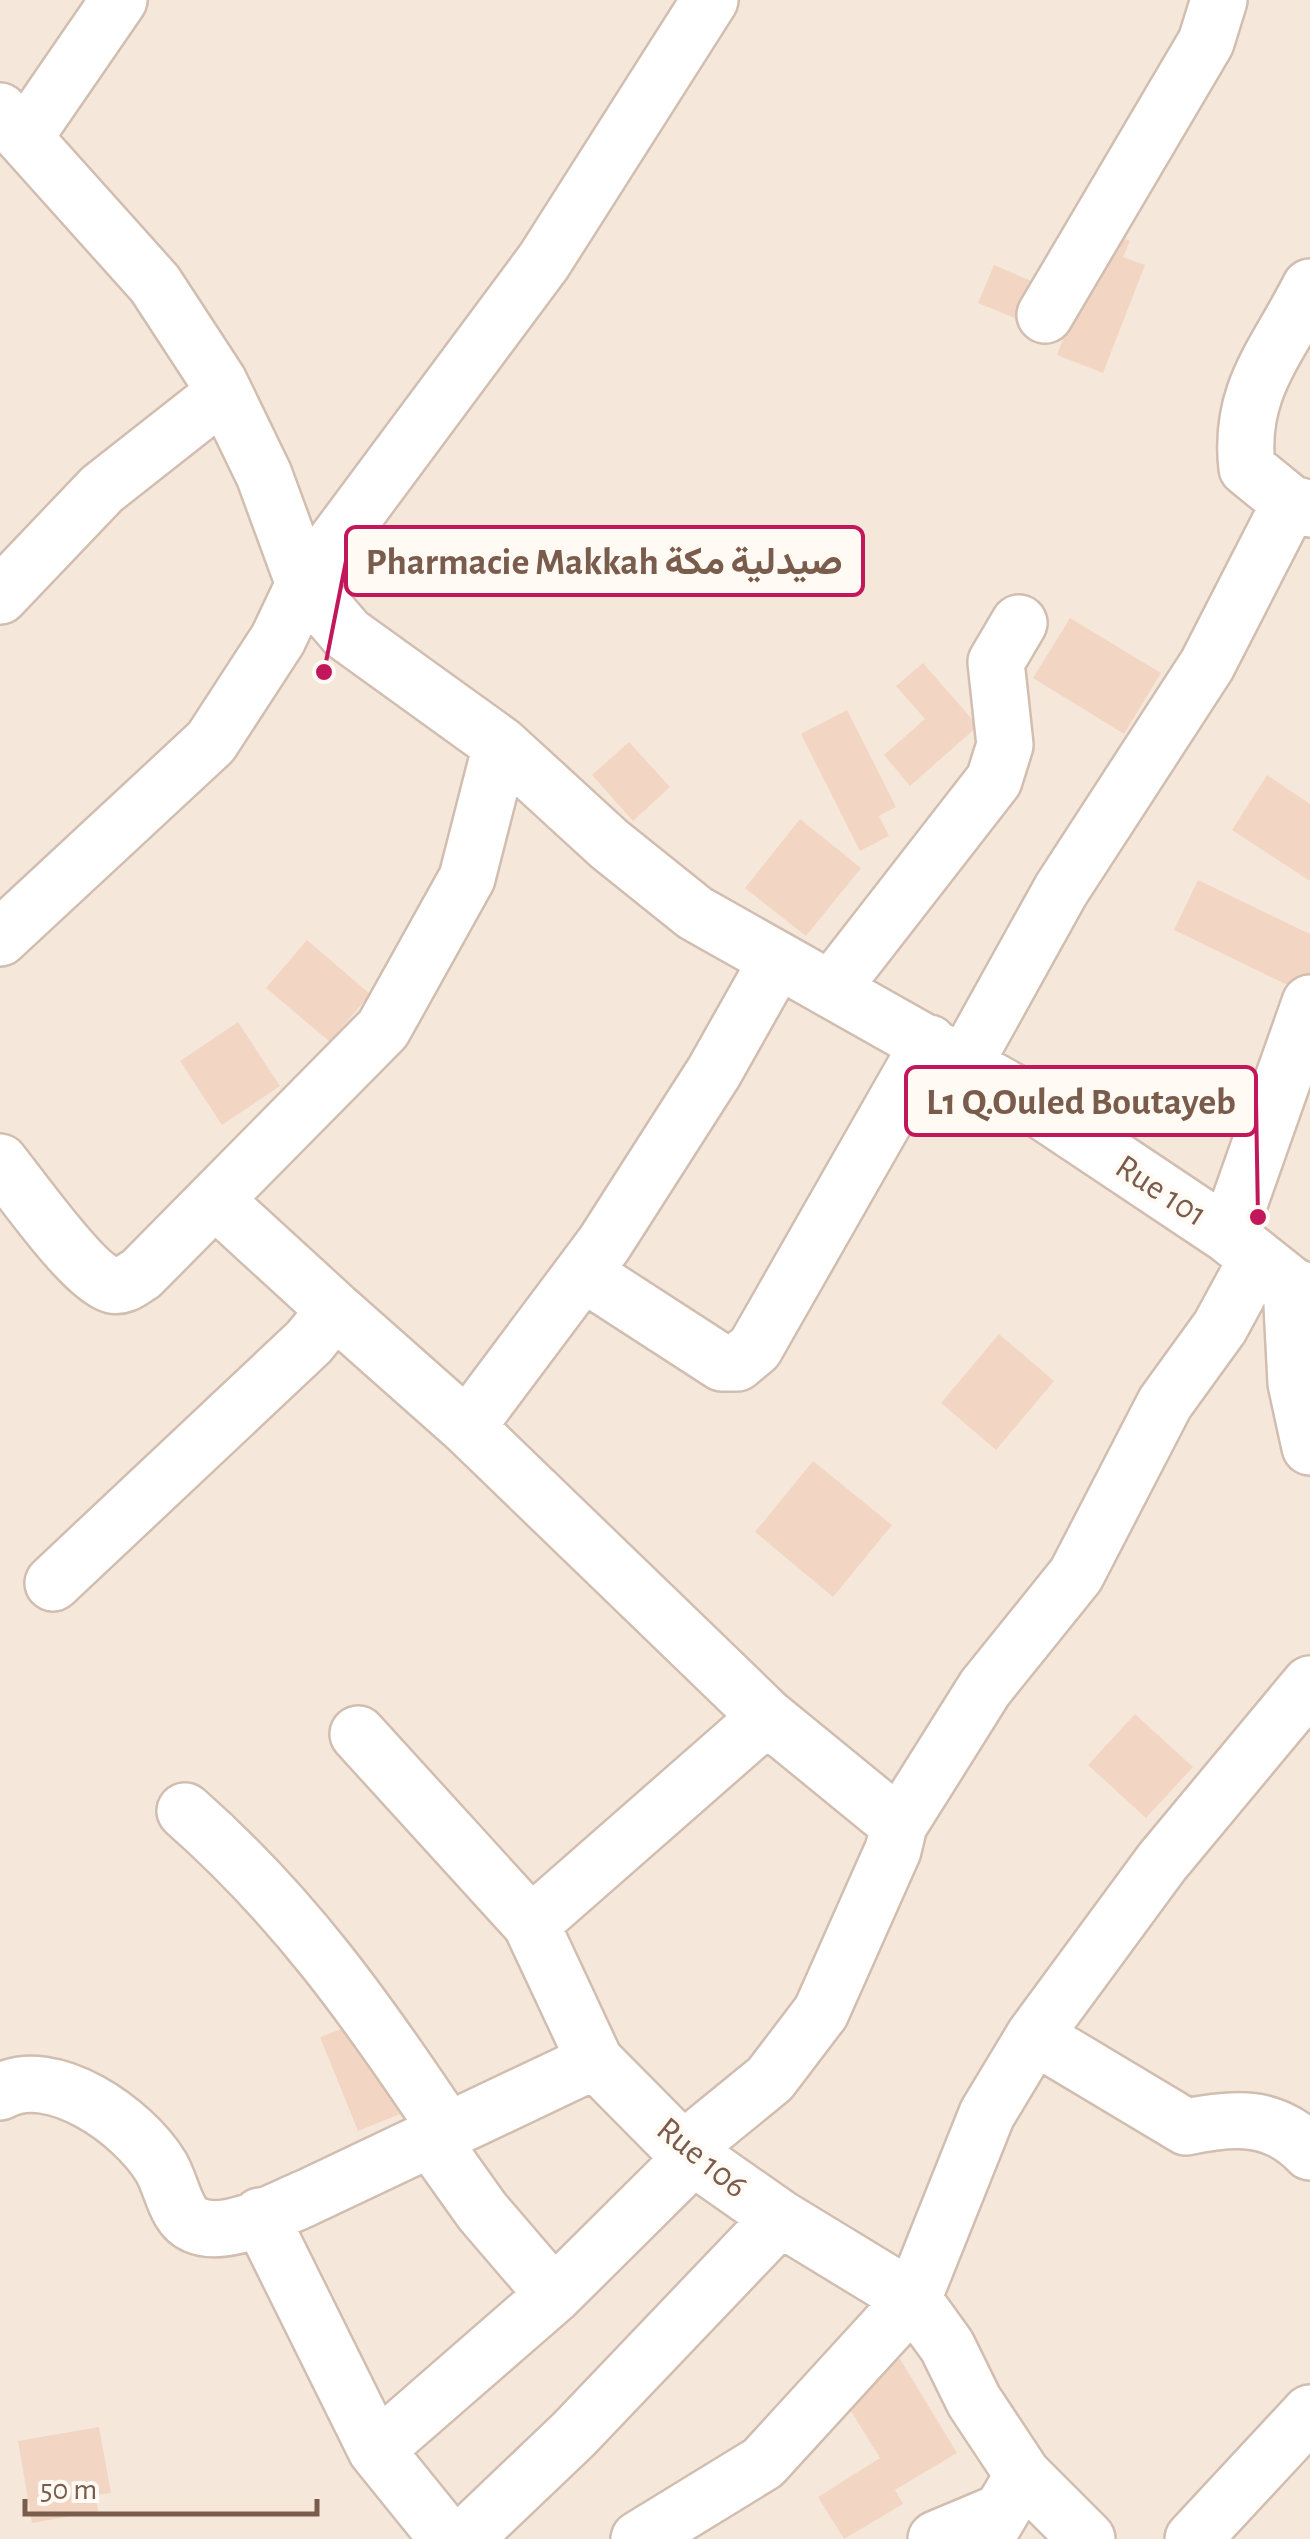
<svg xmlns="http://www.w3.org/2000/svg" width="1310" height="2539" font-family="'Alegreya Sans',Vazirmatn,sans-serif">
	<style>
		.residential { fill: #f5e8da }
		.building { fill: #f3d5c3 }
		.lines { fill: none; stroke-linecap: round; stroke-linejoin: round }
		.minor-casing { stroke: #d1beb0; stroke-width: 60 }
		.minor { stroke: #fff; stroke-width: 55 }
		.labels { text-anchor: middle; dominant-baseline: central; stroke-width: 8; stroke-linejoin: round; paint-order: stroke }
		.street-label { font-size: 35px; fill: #7a5c4d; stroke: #fffaf3 }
		.leader { fill: none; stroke: #c2185b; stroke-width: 4 }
		.callout-dot { fill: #c2185b; stroke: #fffaf3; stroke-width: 4 }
		.callout { fill: #fffaf3; stroke: #c2185b; stroke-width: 4 }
		.callout-label { font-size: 38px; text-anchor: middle; font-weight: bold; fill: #7a5c4d }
	</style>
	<rect width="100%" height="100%" fill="#fdf6ec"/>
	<path class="residential" d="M0,0H1310V2539H0Z"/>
	<path class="building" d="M1104,231L1130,241L1123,257L1145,265L1103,373L1057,355Z
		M994,265L1043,286L1027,323L978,303Z
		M1070,618L1161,673L1124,734L1033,678Z
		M923,663L978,726L910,786L884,755L925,719L896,686Z
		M847,710L896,807L879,816L889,836L860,851L801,734Z
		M629,742L670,787L633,821L592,775Z
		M1267,775L1310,804V881L1232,830Z
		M800,819L861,868L806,936L745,888Z
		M1198,880L1310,934V975L1302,992L1174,930Z
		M307,940L370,994L330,1042L266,988Z
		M238,1022L280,1086L222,1125L180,1061Z
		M999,1334L1054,1381L996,1450L941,1403Z
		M813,1461L892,1525L833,1597L755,1532Z
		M1135,1714L1193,1767L1146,1818L1088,1765Z
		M368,2019L405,2112L358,2131L320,2037Z
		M900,2359L957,2453L895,2490L903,2504L844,2539L818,2497L880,2458L841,2395Z
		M99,2427L111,2493L95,2495L98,2511L32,2523L18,2441Z"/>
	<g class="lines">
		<g class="minor-casing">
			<path id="minor" d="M0,111L155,284L219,382L264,475L304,584L347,634L501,745L609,844L695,913L1023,1098L1228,1235L1291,1285L1310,1293
				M24,138L119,0
				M1310,287C1277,353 1238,391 1247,468L1290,503L1310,509
				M1045,315L1206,42L1219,0
				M0,596L102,489L224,393
				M0,938L211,742L278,639L304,584L544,261L710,0
				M833,987L994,780L1005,745L996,662L1019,623
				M965,1063L1061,890L1207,665L1290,503
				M0,1162C21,1188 83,1277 112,1285C123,1288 132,1279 141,1274L383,1029L467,878L501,745
				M1228,1235L1310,1003
				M583,1273L722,1363H737L755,1348L929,1043
				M1291,1285L1296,1383L1310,1447
				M335,1310L467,1427L767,1717L899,1825
				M467,1427L604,1244L714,1072L776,962
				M53,1583L309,1342L335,1310L216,1201
				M358,1734L531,1924L595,2061L683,2150L780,2218L913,2299L947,2346L974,2401L1023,2475L1087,2539
				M185,1811C294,1907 367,2010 447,2130
				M531,1924L767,1717
				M1034,2036L1186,2127C1234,2117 1274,2114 1310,2152
				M0,2092C52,2063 134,2122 161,2167C172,2185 175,2217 195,2225C227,2239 277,2210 306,2198L595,2061
				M430,2138L482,2211L554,2295
				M683,2150L770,2079L821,2012L893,1850L899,1825L985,1688L1076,1575L1165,1403L1220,1327L1257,1259
				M260,2216L376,2450L448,2539
				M376,2450L554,2295L693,2157
				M464,2539L574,2434L780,2218
				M639,2539L763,2463L913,2299L987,2114L1034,2036L1162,1862L1310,1684
				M936,2539L998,2513
				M985,2539L1023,2475
				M1193,2539L1310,2413"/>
		</g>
		<use href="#minor" class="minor"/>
	</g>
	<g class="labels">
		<g class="street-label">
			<text transform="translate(1161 1191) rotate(33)">Rue 101</text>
			<text transform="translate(702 2158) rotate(39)">Rue 106</text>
		</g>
	</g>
	<path class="leader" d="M324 672L346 561M1258 1217L1256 1101"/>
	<g class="callout-dot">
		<circle cx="324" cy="672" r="10"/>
		<circle cx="1258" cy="1217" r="10"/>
	</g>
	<g class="callout">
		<rect x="346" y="527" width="517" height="68" rx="10"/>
		<rect x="906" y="1067" width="350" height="68" rx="10"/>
	</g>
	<g class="callout-label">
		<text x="604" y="574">Pharmacie Makkah صيدلية مكة</text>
		<text x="1081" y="1114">L1 Q.Ouled Boutayeb</text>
	</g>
	<path d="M25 2499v15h292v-15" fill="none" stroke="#7a5c4d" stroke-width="5"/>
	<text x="40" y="2499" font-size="30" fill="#7a5c4d" stroke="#fffaf3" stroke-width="8" paint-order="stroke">50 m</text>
</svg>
